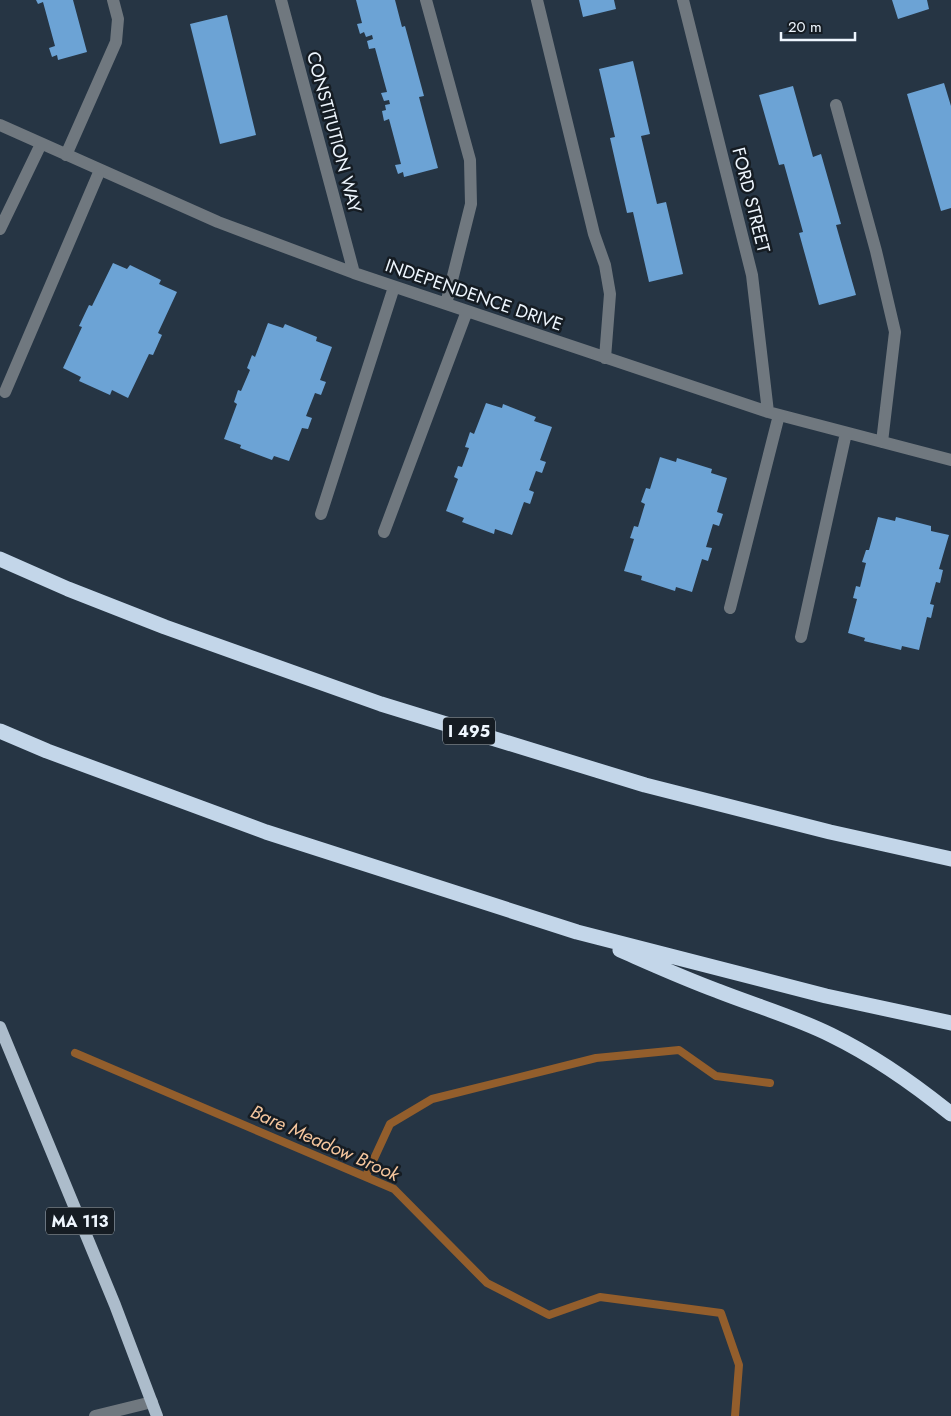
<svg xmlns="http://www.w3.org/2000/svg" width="951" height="1416" font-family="Jost,sans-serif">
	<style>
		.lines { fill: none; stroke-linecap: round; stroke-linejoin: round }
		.stream { stroke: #935e2c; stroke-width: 8 }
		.building { fill: #6ca3d5 }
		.minor { stroke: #70787f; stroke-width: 12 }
		.major { stroke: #acbccb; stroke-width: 12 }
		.highway { stroke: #c3d6e9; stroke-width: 15 }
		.labels { text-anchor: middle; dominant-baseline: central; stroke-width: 5; stroke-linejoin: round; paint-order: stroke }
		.shield { fill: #151c23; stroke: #adb5bc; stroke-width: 1 }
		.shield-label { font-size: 16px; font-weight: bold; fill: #eef6fe }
		.street-label { font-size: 18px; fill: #eef6fe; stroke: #151c23 }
		.water-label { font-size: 19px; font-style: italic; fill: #f5c69e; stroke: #151c23 }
	</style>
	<rect width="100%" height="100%" fill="#263544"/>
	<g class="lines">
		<path class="stream" d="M75,1053L394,1189L487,1283L549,1315L600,1297L721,1313L739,1365L735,1416
			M366,1176L390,1124L432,1099L596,1058L679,1050L716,1076L770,1083"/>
	</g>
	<path class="building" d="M36,0H73L87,52L58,60L57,55L52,57L49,48L55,46L43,2L38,4Z
		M356,0H395L402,27L405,26L424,96L419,97L438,168L404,177L403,172L398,174L395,165L401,164L389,119L384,121L382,111L386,110L385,105L390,104L389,100L384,101L381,93L387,92L375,48L369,49L367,41L373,39L372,35L366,37L364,32L360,34L357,24L362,23Z
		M579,0H614L616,9L583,17Z
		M892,0H927L929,9L898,19Z
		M227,15L256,135L220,144L190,24Z
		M633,61L650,134L641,136L657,204L666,202L683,274L649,282L633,212L627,213L610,138L615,137L599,69Z
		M944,83L951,106V208L941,211L907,94Z
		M793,86L813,157L821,154L841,224L836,225L856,295L819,305L799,233L803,232L784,164L779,165L759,95Z
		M113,263L127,269L130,265L161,280L159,284L177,292L158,333L162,335L153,355L149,354L128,398L112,390L110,395L79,381L81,377L63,368L82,327L79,326L89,305L92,306Z
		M268,323L283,328L285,324L317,337L316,341L332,347L320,380L326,382L321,395L315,393L306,416L312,418L308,429L302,428L289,461L274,456L272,460L240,448L241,445L224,439L237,404L234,402L238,390L241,391L250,370L247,368L252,355L255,357Z
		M486,403L502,408L503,404L536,417L534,421L552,427L540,460L546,462L542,473L536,471L529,490L534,492L530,504L524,502L512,535L495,529L494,534L462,522L464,518L446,511L458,479L454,477L458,466L462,467L469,448L465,447L470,432L474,434Z
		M660,457L676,462L677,458L712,469L711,473L727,478L717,512L723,514L719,526L713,524L706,547L712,548L708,561L702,559L692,592L676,587L675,591L641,580L642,576L624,571L634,539L630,538L634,526L638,527L645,504L641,502L646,488L650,489Z
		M878,517L895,521L896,517L931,526V531L949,535L939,569L943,570L940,583L936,582L930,604L934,605L931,618L927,617L919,650L902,646L901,650L864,641L865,638L848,633L857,599L853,598L856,586L860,587L866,563L862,562L866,550H869Z"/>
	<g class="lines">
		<path class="minor" d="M281,0L354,273
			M426,0L470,160L471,204L446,304
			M537,0L594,234L605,265L610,294L605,358
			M683,0L752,275L768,412
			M836,105L876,251L895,332L882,442
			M0,125L218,222L354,273L768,412L951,460
			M66,155L116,42L118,19L113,0
			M0,229L41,144
			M5,392L100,170
			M321,514L394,287
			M384,532L467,311
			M730,608L779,415
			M801,637L846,433
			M95,1416L152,1402"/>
		<path class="major" d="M0,1027L115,1305L157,1416"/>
		<path class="highway" d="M0,559L68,589L165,627L381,704L645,785L830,832L951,859
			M0,731L47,751L266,832L577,932L826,996L951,1023
			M620,950C652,964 685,979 718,991C756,1006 795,1017 831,1035C874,1056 914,1084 951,1114"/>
	</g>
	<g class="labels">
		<g class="shield">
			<rect x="443" y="717.5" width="52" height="27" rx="4"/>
			<rect x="46" y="1207.5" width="68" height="27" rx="4"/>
		</g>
		<g class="shield-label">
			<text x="469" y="731">I 495</text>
			<text x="80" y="1221">MA 113</text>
		</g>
		<g class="street-label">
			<text transform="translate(334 132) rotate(75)">CONSTITUTION WAY</text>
			<text transform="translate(751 200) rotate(76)">FORD STREET</text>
			<text transform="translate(474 295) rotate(19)">INDEPENDENCE DRIVE</text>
		</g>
		<g class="water-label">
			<text transform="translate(325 1143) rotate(24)">Bare Meadow Brook</text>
		</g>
	</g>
	<path d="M781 32v8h74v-8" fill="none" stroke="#eef6fe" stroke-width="2.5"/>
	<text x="788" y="32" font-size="15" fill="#eef6fe" stroke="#151c23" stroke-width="4" paint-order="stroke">20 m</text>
</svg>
